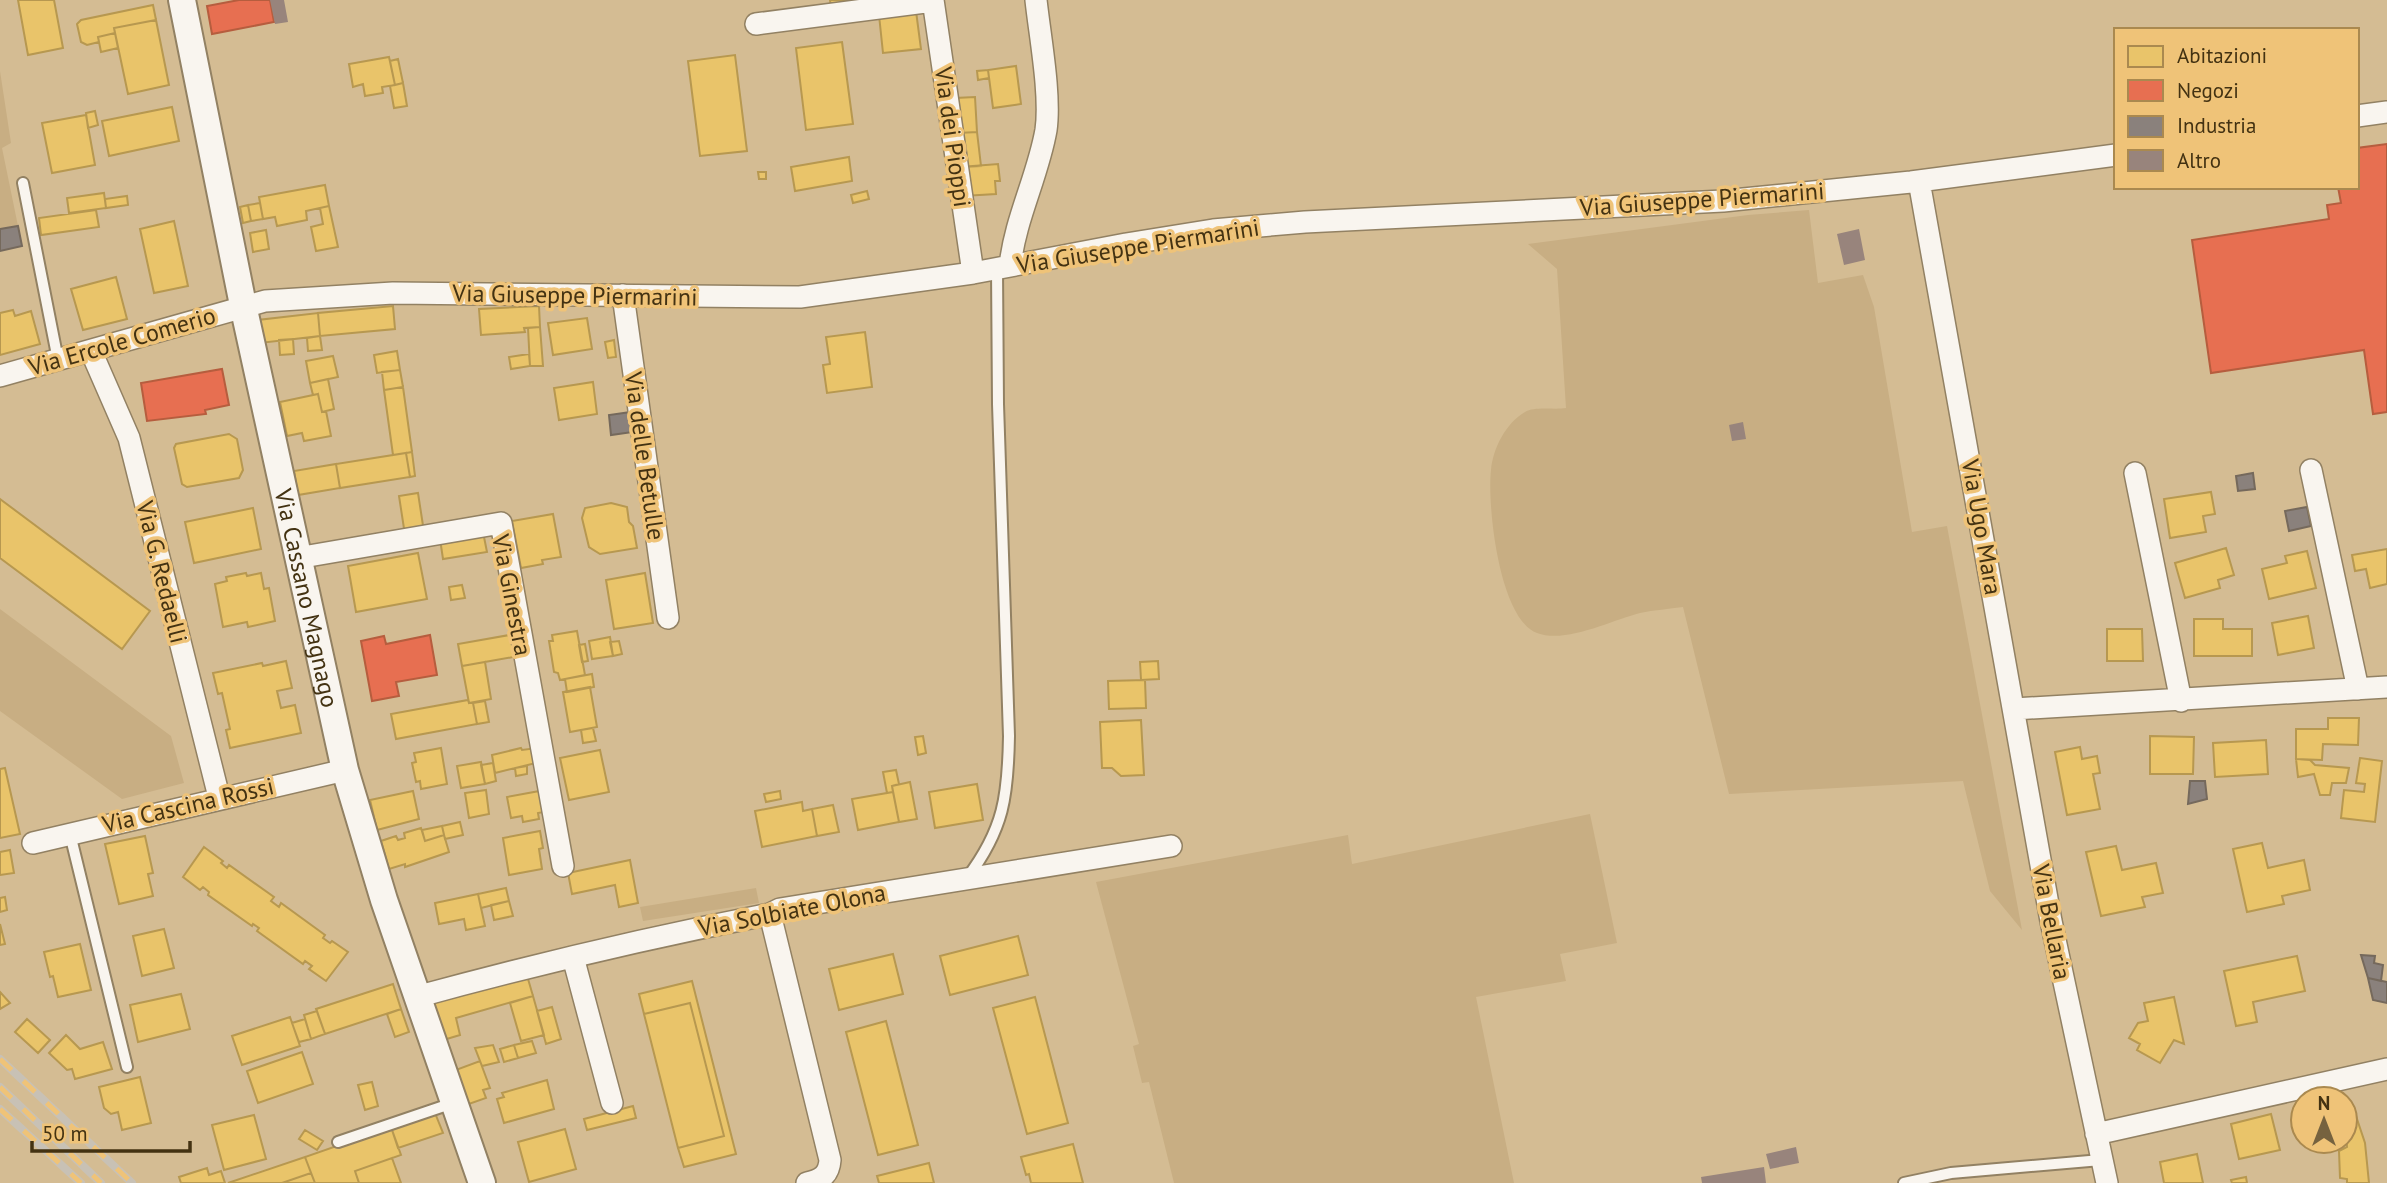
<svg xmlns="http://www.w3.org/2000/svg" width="2387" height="1183" font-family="'PT Sans',sans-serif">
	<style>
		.green { fill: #c8ae83 }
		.homes { fill: #e9c46a; stroke: #b79850; stroke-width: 2 }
		.shops { fill: #e76f51; stroke: #b65d3e; stroke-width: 2 }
		.industry { fill: #8a817c; stroke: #75695c; stroke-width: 2 }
		.building { fill: #98847c }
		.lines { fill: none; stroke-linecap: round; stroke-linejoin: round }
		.service-casing { stroke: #928163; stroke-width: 14 }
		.minor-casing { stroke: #928163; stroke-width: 24 }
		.tertiary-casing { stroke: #928163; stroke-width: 30 }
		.service { stroke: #f9f5ef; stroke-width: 10 }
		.minor { stroke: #f9f5ef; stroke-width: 21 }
		.tertiary { stroke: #f9f5ef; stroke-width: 26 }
		.rail-casing { stroke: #c8c1b5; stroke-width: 8 }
		.rail { stroke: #efc378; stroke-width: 5; stroke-dasharray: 16; stroke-linecap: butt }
		.labels { text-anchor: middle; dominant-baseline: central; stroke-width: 7; stroke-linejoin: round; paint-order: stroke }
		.street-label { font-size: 24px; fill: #433212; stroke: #efc378 }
	</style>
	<rect width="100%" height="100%" fill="#d4bc93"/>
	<path class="green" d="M0,71L11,143L2,148L18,226L0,229Z
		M1809,210L1818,283L1863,275L1874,307L1912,532L1947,526L2022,930L1990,891L1963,781L1729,794L1683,607C1669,609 1654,610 1640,613C1612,620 1566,644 1537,633C1499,619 1487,505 1491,470C1493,448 1506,423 1525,412C1534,406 1555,410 1566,408L1557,269L1528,244L1748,215Z
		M0,609L171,736L184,783L122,799L0,711Z
		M1590,814L1617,943L1560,954L1566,981L1476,997L1514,1183H1174L1149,1082L1142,1083L1133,1046L1139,1044L1096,882L1348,835L1352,864Z
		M756,888L759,903L643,921L640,907Z"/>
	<path class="homes" d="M18,0H54L63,48L28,55Z
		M830,0H862L831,8Z
		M153,5L156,20L114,28L115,33L98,37L99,42L87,45L81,42L77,24L81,20Z
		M916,11L921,49L883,53L879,15Z
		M156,20L169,85L128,94L114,28Z
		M115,33L118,48L101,52L98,37Z
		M842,42L853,124L806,130L796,48Z
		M735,55L747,151L700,156L688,61Z
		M389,57L395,85L382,87L383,93L365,96L363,84L353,87L349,64Z
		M398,59L403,83L395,85L390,61Z
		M1016,66L1021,104L993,108L988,70Z
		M988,70L989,78L978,80L977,71Z
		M403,83L407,106L394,108L390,86Z
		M975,97L977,132L958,133L955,98Z
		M172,107L179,141L109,156L102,121Z
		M95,111L98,125L88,128L86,113Z
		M86,115L95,165L52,173L42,123Z
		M977,132L981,166L961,167L958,133Z
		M849,157L852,181L795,191L791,167Z
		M998,164L1000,181H995L996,194L963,196L961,167Z
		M758,172H766V179H759Z
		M325,185L329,206L306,211L307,220L277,226L275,217L263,219L259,197Z
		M867,191L869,199L853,203L851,195Z
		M104,193L106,208L69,213L67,198Z
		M127,196L128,205L106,208L105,199Z
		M260,203L263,219L251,221L248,205Z
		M248,205L251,221L243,223L240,207Z
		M329,206L338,247L316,251L311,227L323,224L320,208Z
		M96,210L99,227L41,235L39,218Z
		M174,221L188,286L154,293L140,229Z
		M266,230L269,249L253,252L250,233Z
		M116,277L127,319L83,330L71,289Z
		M393,306L395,329L320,336L318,313Z
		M539,306L540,327L524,328L525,332L481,335L479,309Z
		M13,310L15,316L31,311L40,344L0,355V313Z
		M318,313L320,336L260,343L258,320Z
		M587,318L592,349L553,355L548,323Z
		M540,327L543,366H530L528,328Z
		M865,332L872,387L827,393L823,365L830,364L826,337Z
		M320,336L322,350L308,351L307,338Z
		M293,339L294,354L280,355L279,340Z
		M614,340L616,357L608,358L605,342Z
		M397,351L400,370L377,373L374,355Z
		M529,354L530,366L511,369L509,357Z
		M333,356L338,377L310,383L306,361Z
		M400,370L403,387L384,390L382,372Z
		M328,379L334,409L322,412L318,394L313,395L310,383Z
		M593,382L597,414L559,420L554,388Z
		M403,387L412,452L393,455L384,390Z
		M318,394L322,412L326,411L331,436L304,441L302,433L287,436L280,402Z
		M229,434L237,439L243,470L239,478L187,487L182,484L174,448L176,444Z
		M412,452L415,476L410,477L406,453Z
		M406,453L410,477L340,488L336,464Z
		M336,464L340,488L298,495L294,471Z
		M2211,492L2215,514L2203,516L2206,532L2170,538L2164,499Z
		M418,493L424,532L405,535L399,496Z
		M0,499L150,611L122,649L0,558Z
		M611,503L627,507L629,522L633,526L637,548L600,554L589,547L582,518L585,508Z
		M253,508L261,549L194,563L185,522Z
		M553,514L561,557L542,560L543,564L521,568L512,521Z
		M483,532L487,552L443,559L440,539Z
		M2226,548L2234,575L2218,580L2220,588L2185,598L2175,563Z
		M2387,549V584L2370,588L2366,569L2355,571L2352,555Z
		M2307,551L2316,588L2269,599L2262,569L2287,563L2285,556Z
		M418,553L427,599L356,612L348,566Z
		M246,573L247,576L261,573L264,589L269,588L275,621L248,627L247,622L223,627L215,584L227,581L226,577Z
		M645,573L653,623L614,629L606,580Z
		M462,585L465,598L451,600L449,587Z
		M2308,616L2314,648L2278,655L2272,623Z
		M2194,619H2223V629H2252V656H2194Z
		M2107,629H2142L2143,661H2107Z
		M577,631L585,675L560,680L558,673L554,672L549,641H553L552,635Z
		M515,634L519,656L462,666L458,644Z
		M610,637L613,656L592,659L589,641Z
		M619,641L622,654L613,656L610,642Z
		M585,644L588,661L582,662L579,645Z
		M286,661L292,688L277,691L281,708L295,705L301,733L230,748L226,730L230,729L222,693L218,694L213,673L262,663L263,666Z
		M1158,661L1159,679L1141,680L1140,662Z
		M485,662L491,699L469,703L462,666Z
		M592,674L594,687L567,692L565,679Z
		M1145,680L1146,708L1109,709L1108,681Z
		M590,687L597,727L570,732L563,692Z
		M468,700L469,703H473L477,724L396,739L391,714Z
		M485,701L489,722L477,724L473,703Z
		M2328,718H2359L2358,745L2323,744L2322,760L2296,759V729H2328Z
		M1141,720L1144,775L1121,776L1112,768H1102L1100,722Z
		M593,728L596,741L583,743L581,730Z
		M923,736L926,753L918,755L915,737Z
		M2150,736L2194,737L2193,774H2150Z
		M2266,740L2268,774L2215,777L2213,743Z
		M2080,747L2082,759L2097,756L2100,773L2093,774L2100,809L2067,815L2055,752Z
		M441,748L447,784L421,789L420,781L416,782L412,763L416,762L414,753Z
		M521,748L522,750L537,748L540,762L495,773L492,755Z
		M600,750L609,792L569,800L560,758Z
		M2360,758L2382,761L2375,822L2341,818L2344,790L2364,792L2365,784L2356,783Z
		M2296,759L2310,760L2315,765L2349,768L2346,783H2332L2330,795H2320L2314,774L2298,777Z
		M481,762L485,784L461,788L457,766Z
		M493,763L496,781L485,784L481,765Z
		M527,766V774L516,776L515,768Z
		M5,768L20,834L0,838V769Z
		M896,770L899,784L892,786L893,792L887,793L883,772Z
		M910,782L917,819L899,822L892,786Z
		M977,784L983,820L935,828L929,792Z
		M486,790L489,814L469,818L465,793Z
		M545,790L549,811L538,813L539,819L523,822L522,816L511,818L507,797Z
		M413,791L419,819L377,830L370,800Z
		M780,791L781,799L766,802L764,794Z
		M893,792L899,822L858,830L852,799Z
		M802,802L803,811L812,809L817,836L762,847L755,811Z
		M833,805L839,832L817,836L812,809Z
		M460,822L463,835L445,839L442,826Z
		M442,826L444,835L425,841L422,830Z
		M421,828L425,841L444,835L449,852L405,867V864L389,869L381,841L396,836L398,840L405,838L404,833Z
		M540,831L543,848L539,849L542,869L509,875L503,838Z
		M145,836L153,873L148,874L153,896L119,904L105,844Z
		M2262,843L2268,868L2304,860L2310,890L2282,896L2284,904L2247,912L2233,849Z
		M2116,846L2122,870L2156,863L2163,893L2142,897L2145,907L2101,916L2086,852Z
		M204,847L223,861L221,863L227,868L229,865L274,897L271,901L279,907L281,903L325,935L323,938L330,943L332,941L348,952L326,981L309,969L312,966L305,961L303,964L257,931L259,928L253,924L252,926L208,895L209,892L203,887L200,890L183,877Z
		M10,850L14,873L0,875V852Z
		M630,860L638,903L619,907L615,885L572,894L568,873Z
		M506,888L509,901L481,908L478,894Z
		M478,894L485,926L466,930L464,919L439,924L435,903Z
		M5,897L7,910L0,912V898Z
		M509,901L513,916L494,920L491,905Z
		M0,924L5,944L0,945Z
		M164,929L174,968L142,976L133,936Z
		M1018,936L1028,975L950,995L940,956Z
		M80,944L91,990L58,997L53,976L50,977L44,952Z
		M893,954L903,994L839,1010L829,969Z
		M2297,956L2305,991L2253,1002L2257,1022L2236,1026L2224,971Z
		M526,972L533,996L456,1018L460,1035L440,1041L428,999Z
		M692,981L736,1154L684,1167L678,1148L724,1136L690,1003L644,1014L639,994Z
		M393,984L401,1009L325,1034L316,1009Z
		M0,992L10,1003L0,1009Z
		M181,994L190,1029L138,1042L130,1005Z
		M533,996L544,1035L521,1041L510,1003Z
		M1035,997L1068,1123L1027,1134L993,1008Z
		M2174,997L2184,1044L2174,1040L2160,1063L2137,1050L2140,1044L2129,1038L2138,1023L2148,1021L2144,1003Z
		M690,1003L724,1136L678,1148L644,1014Z
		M552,1007L561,1039L546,1044L537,1011Z
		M401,1009L409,1032L395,1037L387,1014Z
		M317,1011L325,1034L311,1039L304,1015Z
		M290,1017L300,1046L242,1065L232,1036Z
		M27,1019L50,1040L38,1053L15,1032Z
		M305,1019L311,1039L299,1042L292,1023Z
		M886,1021L918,1145L878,1155L846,1032Z
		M66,1035L80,1049L103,1042L112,1069L75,1079L72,1069L67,1070L49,1053Z
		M532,1041L536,1053L518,1058L514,1045Z
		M493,1045L499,1062L482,1066L475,1048Z
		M514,1045L518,1058L504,1062L500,1049Z
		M302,1052L313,1084L258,1103L247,1071Z
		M480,1061L490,1088L483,1090L486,1098L466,1105L453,1071Z
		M140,1077L151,1123L122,1130L118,1112L111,1114L104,1108L99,1087Z
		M547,1080L554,1109L504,1123L497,1099L504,1097L502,1093Z
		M372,1082L378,1106L365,1110L358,1085Z
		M633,1106L636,1118L587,1130L584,1119Z
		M2354,1110L2365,1143L2369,1183H2347V1179L2340,1178L2339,1151L2347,1147L2345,1112Z
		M435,1113L443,1133L398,1148L391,1127Z
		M2271,1114L2280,1150L2239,1159L2231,1124Z
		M254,1115L266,1159L224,1170L212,1125Z
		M391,1127L401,1155L355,1171L359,1183H315L305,1157Z
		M565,1129L576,1169L529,1182L518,1142Z
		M305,1130L323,1141L317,1150L299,1139Z
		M1073,1144L1083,1183H1031L1029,1174L1026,1175L1021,1157Z
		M2197,1154L2203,1183H2164L2160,1162Z
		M305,1157L311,1173L282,1183H228Z
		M392,1158L401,1183H359L355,1171Z
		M929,1163L934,1183H879L877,1176Z
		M207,1168L209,1175L221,1171L225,1183H181L179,1177Z
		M311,1173L315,1183H282Z
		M2246,1177L2247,1183H2232L2231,1180Z"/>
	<path class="shops" d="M239,0H270L274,22L212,34L207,6Z
		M2387,144V412L2373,414L2364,350L2211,373L2192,240L2329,219L2327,205L2341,203L2338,187H2357V148Z
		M222,369L229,405L205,410L206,414L147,421L141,383Z
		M430,635L437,675L396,682L399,696L372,701L361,641L384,636L386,644Z"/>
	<path class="industry" d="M18,226L22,246L0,251V229Z
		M631,412L633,432L611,435L609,415Z
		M2253,473L2255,489L2238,491L2236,476Z
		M2307,507L2311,526L2289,531L2285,511Z
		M2190,781H2205L2207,799L2188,804Z
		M2361,955L2375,956L2374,963L2383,965L2381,981L2368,978Z
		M2368,978L2387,982V1003L2373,1000Z"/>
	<path class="building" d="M270,0H284L288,22L275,24Z
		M1859,229L1865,260L1844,265L1837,234Z
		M1743,422L1746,439L1732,441L1729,425Z
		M1796,1147L1799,1163L1770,1169L1766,1154Z
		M1764,1167L1766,1183H1702L1701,1177Z"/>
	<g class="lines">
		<g class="service-casing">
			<path id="service" d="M23,183L58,360
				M70,834L127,1067
				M967,878C1004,829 1008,796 1009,736L998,404L997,269
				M338,1142L453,1103
				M1904,1183L1951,1173L2101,1160"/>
		</g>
		<g class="minor-casing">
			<path id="minor" d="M933,0L973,273
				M756,24L933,1
				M2357,116L2387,112
				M1919,181L2051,921L2107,1183
				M1010,266C1015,219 1038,176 1046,130C1051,95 1040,37 1036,0
				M623,295L668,618
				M91,351L129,438L219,797
				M0,376L265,301L393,293L800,297L973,273L1126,244L1213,230L1305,222L1723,201L1911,182L2116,155
				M2311,470L2358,689
				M2135,473L2181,701
				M297,558L501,523L563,866
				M2014,709L2387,687
				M33,843L345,770
				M770,914L830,1160C829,1175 821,1180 807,1183
				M573,957L612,1103
				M416,997C533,965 651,937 770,914L780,909L1171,846
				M2096,1134L2387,1069"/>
		</g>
		<g class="tertiary-casing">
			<g id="tertiary">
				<path id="s1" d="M182,0L243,305L345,770L384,900L482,1183"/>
			</g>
		</g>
		<use href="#service" class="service"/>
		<use href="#minor" class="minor"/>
		<use href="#tertiary" class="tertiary"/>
		<g class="rail-casing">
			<path id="rail" d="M0,1059L132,1183
				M0,1087L101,1183
				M0,1109L81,1183"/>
		</g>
		<use href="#rail" class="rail"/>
	</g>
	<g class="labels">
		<g class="street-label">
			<text transform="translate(953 137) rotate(82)">Via dei Pioppi</text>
			<text transform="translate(1702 199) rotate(-4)">Via Giuseppe Piermarini</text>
			<text transform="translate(1138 246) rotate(-9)">Via Giuseppe Piermarini</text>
			<text transform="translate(575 295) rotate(1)">Via Giuseppe Piermarini</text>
			<text transform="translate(122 341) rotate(-16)">Via Ercole Comerio</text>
			<text transform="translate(645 456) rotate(82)">Via delle Betulle</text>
			<text transform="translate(1982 527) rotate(80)">Via Ugo Mara</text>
			<text transform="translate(162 572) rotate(76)">Via G. Redaelli</text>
			<text transform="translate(512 595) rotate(79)">Via Ginestra</text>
			<text stroke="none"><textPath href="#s1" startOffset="611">Via Cassano Magnago</textPath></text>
			<text transform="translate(188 805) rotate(-13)">Via Cascina Rossi</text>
			<text transform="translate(792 910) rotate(-11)">Via Solbiate Olona</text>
			<text transform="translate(2052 922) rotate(79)">Via Bellaria</text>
		</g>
	</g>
	<rect x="2114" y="28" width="245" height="161" fill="#efc378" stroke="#aa894f" stroke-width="2"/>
	<rect x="2128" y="46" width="35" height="21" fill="#e9c46a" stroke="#aa894f" stroke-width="2"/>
	<text x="2177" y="63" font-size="21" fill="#433212">Abitazioni</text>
	<rect x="2128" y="80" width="35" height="21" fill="#e76f51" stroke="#aa894f" stroke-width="2"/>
	<text x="2177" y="98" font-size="21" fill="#433212">Negozi</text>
	<rect x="2128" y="116" width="35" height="21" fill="#8a817c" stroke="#aa894f" stroke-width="2"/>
	<text x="2177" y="133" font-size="21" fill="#433212">Industria</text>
	<rect x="2128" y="150" width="35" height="21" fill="#98847c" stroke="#aa894f" stroke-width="2"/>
	<text x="2177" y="168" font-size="21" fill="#433212">Altro</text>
	<g transform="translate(2324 1120)"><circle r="33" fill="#efc378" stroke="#aa894f" stroke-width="2"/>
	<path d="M0-5L12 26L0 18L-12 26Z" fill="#76623f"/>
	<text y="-10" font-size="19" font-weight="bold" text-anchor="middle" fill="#433212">N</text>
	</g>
	<path d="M32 1141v10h158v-10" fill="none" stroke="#433212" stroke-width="3.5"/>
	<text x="42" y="1141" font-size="21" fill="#433212" stroke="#efc378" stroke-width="5" paint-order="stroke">50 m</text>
</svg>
